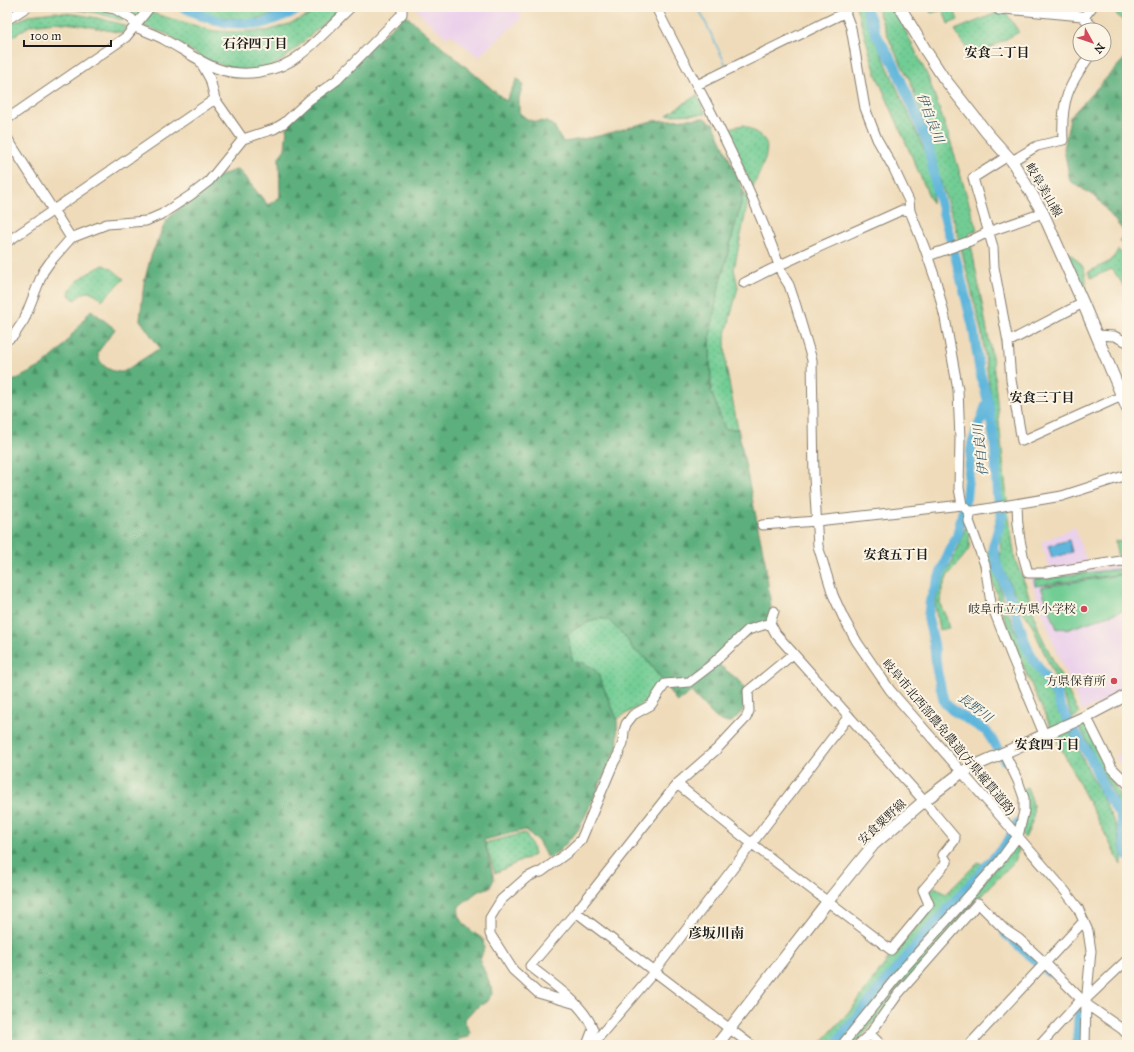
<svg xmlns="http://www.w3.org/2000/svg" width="1134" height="1052" font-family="'IM FELL Great Primer','Noto Serif JP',serif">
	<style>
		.built { fill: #ebd1eb }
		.grass { fill: url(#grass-dots); stroke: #477458 }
		.forest { fill: url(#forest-firs); stroke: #3c664d }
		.park { fill: #72cd94; stroke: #477458 }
		.garden { fill: url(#garden-furrows); stroke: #477458 }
		.water { fill: #5fb6dc; stroke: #3e697c }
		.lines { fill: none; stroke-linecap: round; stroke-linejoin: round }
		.stream { stroke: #5fb6dc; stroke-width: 1.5 }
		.river { stroke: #5fb6dc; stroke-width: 10 }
		.minor-casing { stroke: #867c6b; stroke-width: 11 }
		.major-casing { stroke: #867c6b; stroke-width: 13 }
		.minor { stroke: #fff; stroke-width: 9 }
		.major { stroke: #fff; stroke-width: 11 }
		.poi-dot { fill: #d1495b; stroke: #fcf5e5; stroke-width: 1.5 }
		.labels { text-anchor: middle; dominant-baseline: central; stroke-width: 4; stroke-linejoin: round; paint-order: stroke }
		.street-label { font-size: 12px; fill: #1c1c1c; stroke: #fcf5e5 }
		.poi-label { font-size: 12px; fill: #1c1c1c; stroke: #fcf5e5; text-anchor: end }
		.neighbourhood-label { font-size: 13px; font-weight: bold; fill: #1c1c1c; stroke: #fcf5e5 }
		.water-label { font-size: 13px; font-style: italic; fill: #375a69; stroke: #fcf5e5 }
		.quarter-label { font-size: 14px; font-weight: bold; fill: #1c1c1c; stroke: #fcf5e5 }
	</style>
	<defs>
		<pattern id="grass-dots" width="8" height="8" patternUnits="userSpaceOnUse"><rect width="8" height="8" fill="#72cd94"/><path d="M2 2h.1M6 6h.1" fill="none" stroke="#62af7f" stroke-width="1.8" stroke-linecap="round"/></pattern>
		<pattern id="forest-firs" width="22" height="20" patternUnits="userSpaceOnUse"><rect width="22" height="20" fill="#5db07e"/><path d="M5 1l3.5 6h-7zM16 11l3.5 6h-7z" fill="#4c8e66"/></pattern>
		<pattern id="garden-furrows" width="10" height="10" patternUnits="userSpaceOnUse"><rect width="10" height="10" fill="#72cd94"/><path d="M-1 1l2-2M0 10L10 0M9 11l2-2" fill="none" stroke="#62af7f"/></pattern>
	</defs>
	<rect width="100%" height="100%" fill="#fcf5e5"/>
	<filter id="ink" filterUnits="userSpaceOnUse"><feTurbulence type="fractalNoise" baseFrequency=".025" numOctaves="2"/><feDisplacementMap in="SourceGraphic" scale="8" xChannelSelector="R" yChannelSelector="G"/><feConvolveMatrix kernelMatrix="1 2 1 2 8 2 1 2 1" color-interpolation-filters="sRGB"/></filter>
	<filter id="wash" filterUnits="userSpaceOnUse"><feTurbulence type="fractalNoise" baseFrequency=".012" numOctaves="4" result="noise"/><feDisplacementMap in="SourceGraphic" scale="16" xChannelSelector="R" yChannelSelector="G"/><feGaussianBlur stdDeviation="0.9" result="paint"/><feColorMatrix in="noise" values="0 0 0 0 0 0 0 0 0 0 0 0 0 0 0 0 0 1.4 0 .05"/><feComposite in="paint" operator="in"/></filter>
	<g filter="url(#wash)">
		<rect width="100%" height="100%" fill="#efdbba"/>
		<path class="built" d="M417,7H519L521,19L478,57L450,34L447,38L422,16L416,9Z
			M1075,527L1087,564L1050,569L1041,542Z
			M1123,564L1127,566V691L1082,712L1052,640L1030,578L1067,574Z
			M1127,751V777L1115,756Z"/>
		<path class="grass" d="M60,7H131L214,31L239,32L253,31H267L289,24L312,14L322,7H337L341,13L325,22L284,59L271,67L255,70L236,69L209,61L185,47L167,34L145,27L141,23L130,20H121L97,13Z
			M184,7H230L235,9L291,7L270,15L252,20L211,16Z
			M856,7H861L930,163L933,189L932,203L876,74Z
			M876,7H894L928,77L950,140L977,230L969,234L993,362L1008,510L1015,560L1026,586L1039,631L1079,714L1073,718L1031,623L1023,611L1000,563L1001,531L1003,522L1002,511L995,426L982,334L956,227L941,184L921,112L910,81L893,48Z
			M930,7H953L958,20L948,24L943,10L931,13L929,8Z
			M1121,7H1127V25L1115,13Z
			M1004,10L1019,32L973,57L955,30Z
			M55,12C79,14 103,18 126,26V29L122,33L81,25L55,22L31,25L7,40V26L30,15Z
			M697,95L706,114L667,115Z
			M744,125C751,130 763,135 766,143C770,154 757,177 753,188L724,129Z
			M744,192L748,201L734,269L738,287L725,338L726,367L738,429H725L711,391L710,336L718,291Z
			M1118,250L1127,257V290L1112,269L1091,278L1088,272L1111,261Z
			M1069,253C1085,266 1086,269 1086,289L1084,291L1066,255Z
			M104,265L112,269L124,279L102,300C92,289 85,290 75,300L69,295C70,282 93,270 104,265Z
			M965,528L970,529L969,549L964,556L948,575L942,589L940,604L946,617L949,628L939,630L935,606L940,582L951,564L961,541Z
			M989,551L1004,602L1017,634L1055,702L1116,826L1122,855V862L1121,865C1070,764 1012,664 985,553Z
			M595,619H604L608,620L627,639L634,650L645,658L663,682L646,702L617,719L598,674L584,663L575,662L572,659L568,635L571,631Z
			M1085,722L1108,773L1127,810V844V824L1120,808L1079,725Z
			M1027,787C1036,809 1036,816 1025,838L1021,834L1023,789Z
			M525,833L532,846L534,855L495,873L485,843Z
			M1016,844L1019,850L1013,863L969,908L860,1039L853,1045H845L900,978Z
			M978,862L986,866L930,928L832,1045H819L854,1006L893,953L930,912L933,905L928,893L935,887L946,894Z"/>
		<path class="forest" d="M405,15L506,101L517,79L521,81L523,85L519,98V112C534,128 539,117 551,124C558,128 557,137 564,142L599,136L652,121L704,118L714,124L744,192L718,291L710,336L711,391L725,429H738L765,561L771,607L768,621L713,660L741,682L747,697L742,712L732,722H724L716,718L691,692L677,702L657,673L645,658L634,650L627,639L608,620C595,615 582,626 571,631L568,635L572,659L575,662L584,663L593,668L598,674L617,719L618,746L579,829L561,849L551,857L546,856L538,841L525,830L484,840L494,879L490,887L477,892L459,906C456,921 472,932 483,939L484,948L480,961L491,986L492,994L486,1002L474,1009L464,1020L470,1032L469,1037C463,1038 457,1038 456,1045H7V428L13,422L7,414V384L42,366L60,350L91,310L115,329L98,352C97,365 112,373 123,372L160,348L140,320L144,283L151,256L166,221L187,201L219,176L238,169L268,205L280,197L279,157L285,149L287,128L300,110Z
			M1127,56V250L1119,241L1125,233L1097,198L1070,181L1064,149L1070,117Z"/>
		<path class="park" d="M1127,540V560L1118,559L1115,541Z
			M1126,574L1127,609L1066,630L1065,627L1057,629L1041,587Z"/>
		<path class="garden" d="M1127,568V573L1035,586L1034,579Z"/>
		<path class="water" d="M1069,540L1072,552L1052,558L1048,546Z"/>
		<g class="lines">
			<path class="stream" d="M698,7L726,65"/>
			<path class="river" d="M183,7L202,16L227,23L261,24L295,11L301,7
				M866,7L876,34L895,66L928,144L937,191L956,259L973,327L980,373L988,401L995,445L997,496L1002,516L993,547L997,566L1014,607L1026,645L1034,660L1056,694L1060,706L1092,761L1106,794L1120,815L1127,856
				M987,403L972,444L966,497L957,536L949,552L930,601L928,618L934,644L937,671L944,702L952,710L986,731L996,746L1004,760
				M1005,933L1048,972
				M834,1045L928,931L1008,842L1017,823
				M1077,1045L1079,1011"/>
		</g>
	</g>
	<g filter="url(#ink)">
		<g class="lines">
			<g class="minor-casing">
				<path id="minor" d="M105,7L115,9L132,19L135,27C145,31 156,35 165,40C182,49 198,61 216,68C242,78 278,73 300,55C318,41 334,23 351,7
					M656,7C673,43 693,77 711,112C738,164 763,218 782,274L789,285L796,306L812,360L814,477L818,546L833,595L844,619L857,642L890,690L1008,825L1065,891L1078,908L1088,931L1091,951L1086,1004L1085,1045
					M843,7L851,28L865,108L877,139L894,169L909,201L910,211L925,249L936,281L945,318L958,390L960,439L959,488L962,505L968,511L970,516L969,521L985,565L991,603L1012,657L1044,734
					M996,7L999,10L1005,9L1082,16H1085L1092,7
					M1082,16L1096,30
					M7,20L27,7
					M199,59L210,79L215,99L243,139
					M697,85L846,12
					M7,119L126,37L150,7
					M7,138L71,238
					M1008,156L973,178L993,247L994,267L1008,342L1011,380L1022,441L1122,396
					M1012,161L1037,146L1063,140C1061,100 1068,86 1091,54
					M7,242L215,99
					M928,256L970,241L988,232L1043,213
					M744,283C795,256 850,234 902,210L910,211
					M1096,335L1114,336L1127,342
					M7,340L14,335L24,320L43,272L50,262L71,238L107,224L146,221L162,214L191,195L209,181L243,139L274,129L284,123L309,100L337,80L402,14V7
					M1008,342L1083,303
					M1017,504C1017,528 1021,551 1028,573H1046L1121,561L1127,562
					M968,511H974L1062,496L1127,475
					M762,525L817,521L962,505
					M1088,720L1112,768L1127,783
					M677,784L751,843L891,950L929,904L923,890L947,862L943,855L954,841L955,838L924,801L776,634L770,623L774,611
					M576,912L751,1045
					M1087,998L1127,960
					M576,1004L538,993L513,970L490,934V918L501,900L526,878L536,873L541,872L567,853L581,840L614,762L618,755L623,743L624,731L626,724L633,715L651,705L665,684L689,682L710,666L748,630L770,623
					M870,1034L881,1045
					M587,1045L593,1029C583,1003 551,983 530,966L576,912L677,784L717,749L746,718L749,711L748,691L793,654
					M592,1045L654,972L849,716
					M842,1045L904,968L999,862L1018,836L1024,811V798L1018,781L1004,752
					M858,1045L870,1034L898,994L978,903L1004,929L1019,939L1045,963L1086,1004L1122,1029L1127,1034
					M969,1045L1084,921
					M1040,1045L1082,999"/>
			</g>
			<g class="major-casing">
				<path id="major" d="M900,7L926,51L943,77L987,133L1012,161L1043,213L1083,303L1127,408
					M717,1045L828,901L874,844L924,801L962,772L972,767L1087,716L1127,695"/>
			</g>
			<use href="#minor" class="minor"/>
			<use href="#major" class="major"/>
		</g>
	</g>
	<g class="poi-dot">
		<circle cx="1084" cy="609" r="4"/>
		<circle cx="1114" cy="681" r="4"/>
	</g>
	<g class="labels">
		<g class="street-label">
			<text transform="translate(1044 190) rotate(60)">岐阜美山線</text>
			<text transform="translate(949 737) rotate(50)">岐阜市北西部農免農道(方県縦貫道路)</text>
			<text transform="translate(882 822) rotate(-43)">安食粟野線</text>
		</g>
		<g class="poi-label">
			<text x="1076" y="609">岐阜市立方県小学校</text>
			<text x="1106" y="681">方県保育所</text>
		</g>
		<g class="neighbourhood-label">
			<text x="255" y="44">石谷四丁目</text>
			<text x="997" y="53">安食二丁目</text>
			<text x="1042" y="398">安食三丁目</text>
			<text x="896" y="555">安食五丁目</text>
			<text x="1047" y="745">安食四丁目</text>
		</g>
		<g class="water-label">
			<text transform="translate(930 118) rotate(69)">伊自良川</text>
			<text transform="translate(981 450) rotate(-96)">伊自良川</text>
			<text transform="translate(975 708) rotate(37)">長野川</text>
		</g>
		<g class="quarter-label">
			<text x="716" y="933">彦坂川南</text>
		</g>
	</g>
	<rect width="1134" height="1052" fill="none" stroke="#fcf5e5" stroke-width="24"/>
	<g transform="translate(1092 42) rotate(130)"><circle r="19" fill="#fcf5e5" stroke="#a29e95"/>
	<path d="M0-3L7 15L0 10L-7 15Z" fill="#d1495b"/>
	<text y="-6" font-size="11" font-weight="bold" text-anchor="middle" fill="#1c1c1c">N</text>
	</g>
	<path d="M24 40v6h87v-6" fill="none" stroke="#1c1c1c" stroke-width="2"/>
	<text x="30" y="40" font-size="12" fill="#1c1c1c" stroke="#fcf5e5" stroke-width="3" paint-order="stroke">100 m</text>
</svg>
